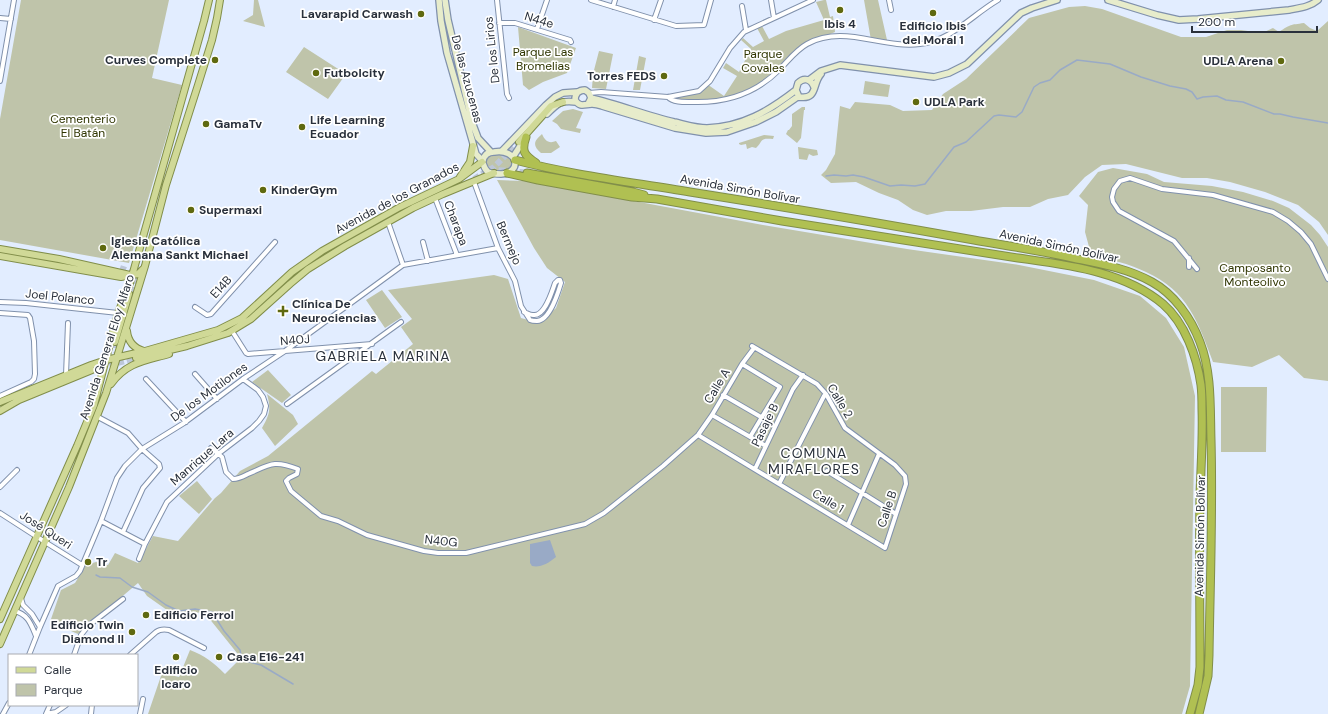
<svg xmlns="http://www.w3.org/2000/svg" width="1328" height="714" font-family="'DM Sans',sans-serif">
	<style>
		.green { fill: #bfc4aa }
		.water { fill: #99aac6 }
		.lines { fill: none; stroke-linecap: round; stroke-linejoin: round }
		.stream { stroke: #99aac6; stroke-width: 1.5 }
		.primary-tunnel { stroke: #bdc7d8; stroke-width: 6; stroke-dasharray: 6 3; stroke-linecap: butt }
		.highway-tunnel { stroke: #bdc7d8; stroke-width: 7; stroke-dasharray: 7 3.5; stroke-linecap: butt }
		.street-casing { stroke: #8091ac; stroke-width: 6 }
		.secondary-casing { stroke: #8091ac; stroke-width: 8 }
		.primary-casing { stroke: #818e4a; stroke-width: 8 }
		.highway-casing { stroke: #818e4a; stroke-width: 9 }
		.street { stroke: #fff; stroke-width: 4 }
		.secondary { stroke: #e7eccb; stroke-width: 5.5 }
		.primary { stroke: #d0d997; stroke-width: 6 }
		.highway { stroke: #b0c052; stroke-width: 7 }
		.poi-dot { fill: #5f690f; stroke: #fff; stroke-width: 1.5 }
		.labels { text-anchor: middle; dominant-baseline: central; stroke-width: 3.5; stroke-linejoin: round; paint-order: stroke }
		.poi-label { font-size: 12px; font-weight: bold; fill: #29303b; stroke: #fff; text-anchor: start }
		.street-label { font-size: 12px; fill: #29303b; stroke: #fff }
		.park-label { font-size: 12px; fill: #2f3500; stroke: #fff }
		.quarter-label { font-size: 14px; letter-spacing: 1px; fill: #29303b; stroke: #fff }
	</style>
	<rect width="100%" height="100%" fill="#e2edff"/>
	<path class="green" d="M21,0H169L152,78L182,85L129,263L0,240V119Z
		M254,0H258L265,27L243,21L253,15Z
		M824,0H826L830,17L833,16L835,32L806,44L768,80L735,97L706,103L669,99L693,93L707,84L724,96L737,76L723,68L726,63L739,72L751,49L741,40L743,38L753,47L764,41L757,28L762,26L769,39L786,31L824,20L816,2Z
		M864,0H878L887,40H871Z
		M1085,6L1102,9L1181,37H1206L1227,30H1241L1262,33L1273,28L1279,32C1291,24 1290,25 1304,23L1310,28L1317,31L1328,21V235L1319,222L1298,205L1265,192L1230,182L1207,178H1182L1126,164L1102,165L1085,177L1068,195L1048,199L1030,207H1003L971,211H946L927,215L913,210L898,200L879,193L856,182L831,183L821,175L826,170L835,154L840,106L850,109L855,102L890,105L903,111L932,110L943,94L966,79L1029,18L1069,7Z
		M518,27L576,48L567,73L543,82L529,90L523,85Z
		M304,47L346,74L328,99L286,72Z
		M599,51L613,54L606,89L592,88L593,74Z
		M639,56L646,58L640,90H633Z
		M865,81L890,85L888,97L863,94Z
		M802,107H805V110H804L801,138L797,143L786,134L788,130H789L792,126V114Z
		M573,109L583,112L576,128L581,129L580,133L561,129L557,124L552,121L563,111Z
		M542,134C545,141 549,144 556,141L560,147L551,153H541C532,145 534,141 542,134Z
		M764,135L774,136L773,139C759,138 764,140 756,148L752,147L747,149L746,144L741,145L739,144V143Z
		M798,147L817,150L818,155L813,156L809,154L807,160L799,159Z
		M493,154H506L512,160L513,165C498,179 472,162 493,154Z
		M1113,168L1147,174L1164,182L1212,186L1243,192L1273,201L1289,208L1311,225L1320,235L1328,247V381L1304,378L1279,355L1252,367L1213,362C1198,322 1188,291 1146,272C1130,264 1108,259 1091,254L1085,232L1088,205L1079,196L1098,172Z
		M497,180L526,181L763,225L907,249L1019,265L1094,280L1140,296L1166,318L1184,347L1195,396L1190,686L1182,714H148L162,673L179,677L190,650C205,656 213,662 225,674L241,658L204,612L174,615L147,596L138,583L78,634L50,622L61,590L75,583L86,565L96,562L108,565L115,553L138,563L153,536L178,541L215,498L221,493L240,471L268,456L372,371L376,374L413,344L401,327L412,319L388,290L494,275L508,279L521,318L539,323L556,308L565,282L547,268L534,248Z
		M382,290L402,317L385,328L366,300Z
		M268,370L291,395L282,403L252,382Z
		M1221,387H1267L1266,452H1221Z
		M267,394L293,415L298,424L275,446L262,428C270,414 271,409 267,394Z
		M197,481L212,499L199,514L179,496Z"/>
	<path class="water" d="M550,540L556,557C549,563 540,568 532,566L530,563V544Z"/>
	<g class="lines">
		<path class="stream" d="M826,176L834,175L846,176L853,175L864,177L890,186L901,185L915,186L925,184L954,147L966,142L994,116L999,115L1016,117L1022,112L1034,87L1040,83L1050,80L1060,70L1077,60L1110,64L1141,77L1170,86L1186,89L1192,92L1197,99L1203,97L1217,96L1226,100L1243,102L1274,114H1280L1293,117L1328,123
			M96,575L100,577L120,578L132,587L148,592L166,605L179,611L195,609L212,612L224,631L240,650L242,660L261,665L293,684"/>
		<path class="primary-tunnel" d="M474,179L494,167L519,142
			M120,268C133,272 137,277 134,292
			M115,342V350L120,357
			M92,370L136,358"/>
		<path class="highway-tunnel" d="M488,170L527,173"/>
		<g class="street-casing">
			<path id="street" d="M497,0L507,94L509,98
				M591,0L676,26L704,25L711,0
				M771,0L774,18
				M889,0L891,10
				M742,6L746,30
				M613,7L615,0
				M0,18L11,19
				M654,20L661,0
				M499,23H515L570,40L571,42
				M537,29L547,0
				M0,81L14,0
				M589,93L601,92L668,97L699,91L710,81L730,48L744,32L813,0
				M668,97C673,103 686,102 693,102C726,103 756,93 779,70C788,61 796,50 807,44C844,24 882,49 920,44C951,41 972,15 998,0
				M474,182L498,248L515,281L521,306L530,320C532,321 534,321 537,321C550,320 558,293 561,283L560,280H558L555,283C552,291 545,317 533,315C530,315 527,313 524,312
				M435,198L457,255
				M388,222L403,265
				M423,242L428,261
				M1189,258V267
				M1197,269L1174,241L1119,211L1113,202L1112,197L1114,189L1120,181L1130,178L1162,189L1213,195L1273,212L1288,221L1301,232L1311,244L1328,279
				M0,302L26,303L118,313
				M195,307L207,315L211,314L275,242
				M0,313L28,315L30,318L34,341L35,374L34,379L31,382L0,396
				M232,331L246,353L248,354L372,344
				M742,364L780,387L750,437
				M195,374L217,399
				M66,375L68,323
				M146,379L186,422
				M723,395L761,417
				M287,404L401,322
				M712,415L766,446
				M98,417L128,433L142,449L159,464L160,468L143,488L123,532
				M698,435L885,548L906,484L905,476L895,465L845,428L826,394L817,384L752,346
				M211,448L222,457L226,472L233,479C239,479 244,476 248,474C271,464 274,460 298,469L297,474L289,478L286,481L291,491L321,516L338,521L367,535L424,551L438,553H466L585,524L604,513L663,466L698,435L712,415L742,364L754,348
				M755,469L793,389L803,375
				M827,471L896,514
				M779,484L824,396L826,394
				M0,487L17,470
				M0,513L45,542L82,565
				M101,521L145,544
				M848,525L879,454
				M139,559L145,544L167,502L218,454L252,428L259,421L264,414L266,406L263,397L258,390L243,379
				M21,598L23,605L32,614L40,627
				M14,611C28,614 31,624 36,636
				M29,655L40,627L58,586L76,576L80,571L101,521L117,478L125,466L142,449L184,423L243,379L285,351L403,265L498,248
				M74,655L81,635L88,626L123,599
				M130,655L156,632C160,629 164,629 169,630L204,648
				M3,714L9,703
				M46,714L56,712L66,705
				M46,714L50,705
				M91,714L92,705
				M140,714L143,699"/>
		</g>
		<g class="secondary-casing">
			<path id="secondary" d="M439,0L441,21L447,53L476,154C478,156 481,159 482,161C484,165 484,169 488,172C492,174 497,174 501,174C523,173 518,148 494,152C488,152 484,155 483,161
				M445,0L448,20L472,122L478,138L491,152
				M1108,0L1157,15L1179,20L1198,19L1289,10C1299,8 1310,7 1318,0
				M809,80L821,71L840,65L934,77L949,73L967,64L1021,13L1032,8L1057,0
				M814,87C811,79 804,77 798,83L796,90L799,97C818,100 812,84 821,74
				M591,98C619,105 646,115 674,122C684,124 696,128 707,128C742,127 769,111 796,90
				M588,104L591,98L589,93L585,90C579,90 575,93 575,100C580,108 585,104 592,104C596,104 599,105 602,106L675,128L706,133L727,132L756,122L776,112L796,98L799,97
				M547,114C558,103 561,100 576,102
				M502,151L546,105L555,97L563,93L577,92
				M513,157L524,140"/>
		</g>
		<g class="primary-casing">
			<path id="primary" d="M519,142L551,106L563,102
				M460,177L470,162L473,146
				M0,249L59,259L130,275
				M0,256L121,277L138,274L143,269
				M127,331C128,341 133,348 144,351
				M115,342L129,294
				M136,358L187,346L228,333L251,319L290,284L308,269L345,246L413,208L443,194L494,173
				M111,384C127,362 145,361 169,354
				M0,402L91,365L106,360L145,351L218,330L242,318L292,272L322,251L400,207L459,179L482,162
				M0,411L19,400L92,370
				M0,619L77,446L94,405L118,313L130,283L204,21L209,0
				M0,644L69,487L106,393L145,266L166,185L198,85L212,40L217,18L220,0"/>
		</g>
		<g class="highway-casing">
			<path id="highway" d="M526,137C521,151 524,155 536,163
				M515,160C572,175 631,182 690,192C785,207 879,223 974,240C1008,246 1043,251 1077,259C1102,264 1129,269 1152,282C1174,294 1191,318 1200,342C1212,373 1210,408 1211,440C1213,512 1210,584 1209,655L1208,676L1199,714
				M507,173L538,180L632,197L657,199L782,221L1018,258C1067,265 1124,271 1163,304C1185,323 1197,357 1201,385C1202,393 1202,401 1202,409C1203,438 1201,466 1200,494C1199,552 1200,610 1200,667L1198,685L1190,714
				M527,173L633,192L644,195"/>
		</g>
		<use href="#street" class="street"/>
		<use href="#secondary" class="secondary"/>
		<use href="#primary" class="primary"/>
		<use href="#highway" class="highway"/>
	</g>
	<g class="poi-dot">
		<circle cx="840" cy="10" r="4"/>
		<circle cx="933" cy="13" r="4"/>
		<circle cx="421" cy="14" r="4"/>
		<circle cx="215" cy="60" r="4"/>
		<circle cx="1281" cy="61" r="4"/>
		<circle cx="316" cy="73" r="4"/>
		<circle cx="664" cy="76" r="4"/>
		<circle cx="916" cy="102" r="4"/>
		<circle cx="206" cy="124" r="4"/>
		<circle cx="302" cy="127" r="4"/>
		<circle cx="263" cy="190" r="4"/>
		<circle cx="191" cy="210" r="4"/>
		<circle cx="103" cy="248" r="4"/>
		<path d="M281 305h4v4h4v4h-4v4h-4v-4h-4v-4h4z"/>
		<circle cx="88" cy="562" r="4"/>
		<circle cx="146" cy="615" r="4"/>
		<circle cx="132" cy="632" r="4"/>
		<circle cx="176" cy="657" r="4"/>
		<circle cx="219" cy="657" r="4"/>
	</g>
	<g class="labels">
		<g class="poi-label">
			<text x="413" y="14" text-anchor="end">Lavarapid Carwash</text>
			<text x="840" y="24" text-anchor="middle">Ibis 4</text>
			<text x="933" y="26" text-anchor="middle">Edificio Ibis<tspan x="933" dy="14">del Moral 1</tspan></text>
			<text x="207" y="60" text-anchor="end">Curves Complete</text>
			<text x="1273" y="61" text-anchor="end">UDLA Arena</text>
			<text x="324" y="73">Futbolcity</text>
			<text x="656" y="76" text-anchor="end">Torres FEDS</text>
			<text x="924" y="102">UDLA Park</text>
			<text x="310" y="120">Life Learning<tspan x="310" dy="14">Ecuador</tspan></text>
			<text x="214" y="124">GamaTv</text>
			<text x="271" y="190">KinderGym</text>
			<text x="199" y="210">Supermaxi</text>
			<text x="111" y="241">Iglesia Católica<tspan x="111" dy="14">Alemana Sankt Michael</tspan></text>
			<text x="292" y="304">Clínica De<tspan x="292" dy="14">Neurociencias</tspan></text>
			<text x="96" y="562">Tr</text>
			<text x="154" y="615">Edificio Ferrol</text>
			<text x="124" y="625" text-anchor="end">Edificio Twin<tspan x="124" dy="14">Diamond II</tspan></text>
			<text x="227" y="657">Casa E16-241</text>
			<text x="176" y="670" text-anchor="middle">Edificio<tspan x="176" dy="14">Icaro</tspan></text>
		</g>
		<g class="street-label">
			<text transform="translate(539 20) rotate(17)">N44e</text>
			<text transform="translate(492 50) rotate(-96)">De los Lirios</text>
			<text transform="translate(467 79) rotate(75)">De las Azucenas</text>
			<text transform="translate(740 189) rotate(10)">Avenida Simón Bolívar</text>
			<text transform="translate(397 198) rotate(-28)">Avenida de los Granados</text>
			<text transform="translate(456 223) rotate(69)">Charapa</text>
			<text transform="translate(509 243) rotate(67)">Bermejo</text>
			<text transform="translate(1059 246) rotate(12)">Avenida Simón Bolívar</text>
			<text transform="translate(221 287) rotate(-48)">E14B</text>
			<text transform="translate(60 297) rotate(6)">Joel Polanco</text>
			<text transform="translate(295 340) rotate(-5)">N40J</text>
			<text transform="translate(107 347) rotate(-72)">Avenida General Eloy Alfaro</text>
			<text transform="translate(717 386) rotate(-59)">Calle A</text>
			<text transform="translate(209 392) rotate(-36)">De los Motilones</text>
			<text transform="translate(840 401) rotate(59)">Calle 2</text>
			<text transform="translate(765 425) rotate(-64)">Pasaje B</text>
			<text transform="translate(202 457) rotate(-41)">Manrique Lara</text>
			<text transform="translate(828 501) rotate(31)">Calle 1</text>
			<text transform="translate(887 509) rotate(-72)">Calle B</text>
			<text transform="translate(46 530) rotate(33)">José Queri</text>
			<text transform="translate(1200 536) rotate(-89)">Avenida Simón Bolívar</text>
			<text transform="translate(441 541) rotate(6)">N40G</text>
		</g>
		<g class="park-label">
			<text x="543" y="52">Parque Las<tspan x="543" dy="14">Bromelias</tspan></text>
			<text x="763" y="54">Parque<tspan x="763" dy="14">Covales</tspan></text>
			<text x="83" y="119">Cementerio<tspan x="83" dy="14">El Batán</tspan></text>
			<text x="1255" y="268">Camposanto<tspan x="1255" dy="14">Monteolivo</tspan></text>
		</g>
		<g class="quarter-label">
			<text x="383" y="356">GABRIELA MARINA</text>
			<text x="814" y="453">COMUNA<tspan x="814" dy="16">MIRAFLORES</tspan></text>
		</g>
	</g>
	<rect x="8" y="654" width="130" height="52" fill="#ffffff" stroke="#a9acb1"/>
	<rect x="16" y="667" width="20" height="6" fill="#d0d997" stroke="#a9acb1"/>
	<text x="44" y="674" font-size="12" fill="#29303b">Calle</text>
	<rect x="16" y="684" width="20" height="12" fill="#bfc4aa" stroke="#a9acb1"/>
	<text x="44" y="694" font-size="12" fill="#29303b">Parque</text>
	<path d="M1192 26v6h125v-6" fill="none" stroke="#29303b" stroke-width="2"/>
	<text x="1198" y="26" font-size="12" fill="#29303b" stroke="#ffffff" stroke-width="3" paint-order="stroke">200 m</text>
</svg>
